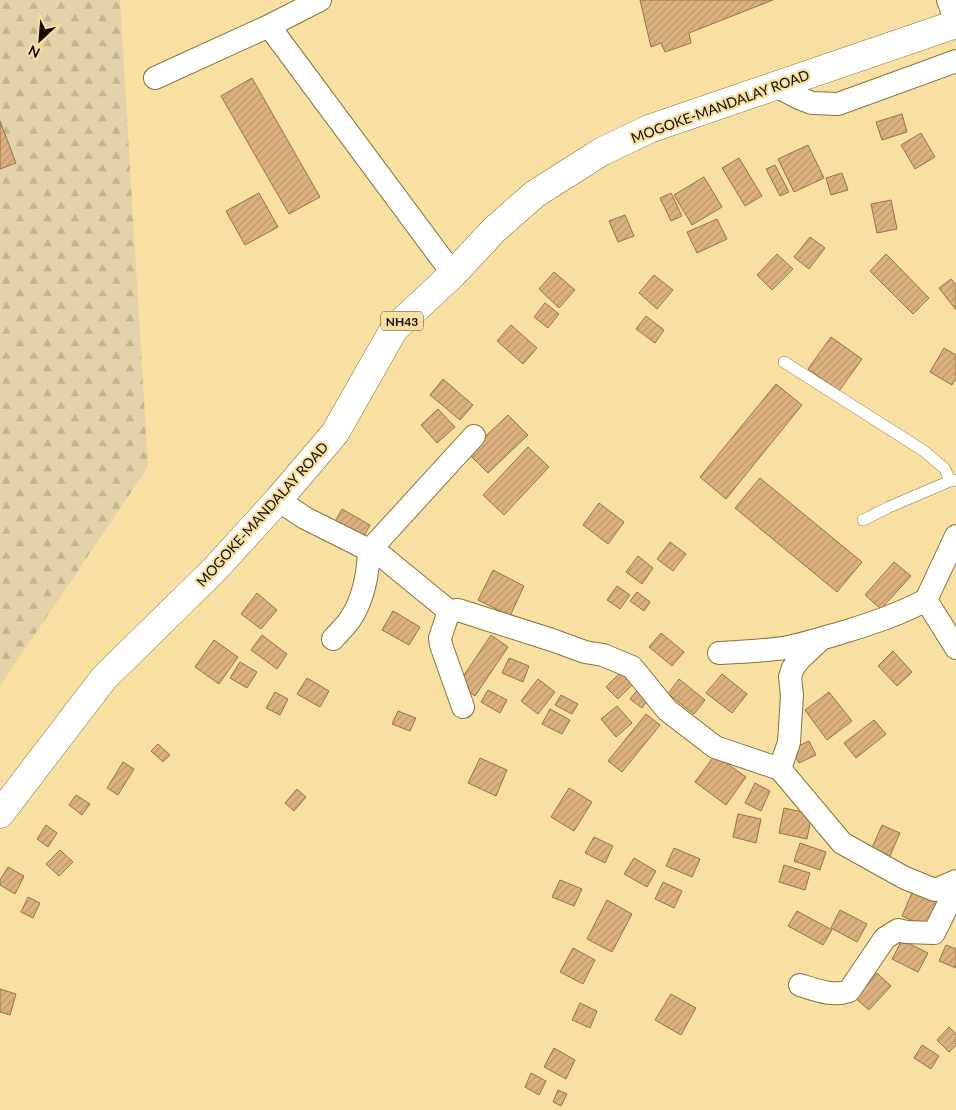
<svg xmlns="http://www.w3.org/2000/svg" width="956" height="1110" font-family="Lato,sans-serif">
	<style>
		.forest { fill: url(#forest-firs) }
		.building { fill: url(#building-hatch); stroke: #9b7241 }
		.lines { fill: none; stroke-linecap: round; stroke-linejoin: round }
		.lane-casing { stroke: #887236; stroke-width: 12 }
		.street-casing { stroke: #887236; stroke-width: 24 }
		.highway-casing { stroke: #887236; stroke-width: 29 }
		.lane { stroke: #fff; stroke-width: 11 }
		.street { stroke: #fff; stroke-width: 22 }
		.highway { stroke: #fff; stroke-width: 28 }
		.labels { text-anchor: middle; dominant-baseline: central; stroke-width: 4.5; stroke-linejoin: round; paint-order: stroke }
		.shield { fill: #f7e0a2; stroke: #574b31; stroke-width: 1 }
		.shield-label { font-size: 12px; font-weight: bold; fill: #130b00 }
		.street-label { font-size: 14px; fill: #130b00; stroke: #f7e0a2 }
	</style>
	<defs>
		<pattern id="forest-firs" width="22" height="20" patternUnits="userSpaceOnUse" patternTransform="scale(1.25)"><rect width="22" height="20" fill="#e3d3a8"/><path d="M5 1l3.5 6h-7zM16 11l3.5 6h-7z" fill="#c2b48f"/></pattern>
		<pattern id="building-hatch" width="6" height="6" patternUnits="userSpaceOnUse" patternTransform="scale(1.25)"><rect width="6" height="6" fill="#ddb17f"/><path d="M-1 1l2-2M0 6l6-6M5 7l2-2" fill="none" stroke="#bd976c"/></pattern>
	</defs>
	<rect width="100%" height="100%" fill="#f7e0a2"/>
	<path class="forest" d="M0,0H120L148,467L0,686Z"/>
	<path class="building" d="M640,0H773L689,33L691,43L665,52L661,43L651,47Z
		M252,78L320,197L289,214L221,96Z
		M902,114L907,132L882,140L876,122Z
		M0,121L16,163L0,169Z
		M921,133L935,157L915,169L901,145Z
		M808,145L824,178L794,192L778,159Z
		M739,158L762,196L745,206L722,168Z
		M775,165L789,192L780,196L766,169Z
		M842,173L848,190L831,195L826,178Z
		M704,177L722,207L692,225L674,195Z
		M259,193L278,227L245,245L226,211Z
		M671,193L682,216L671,221L660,198Z
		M891,200L897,229L877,233L871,204Z
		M625,215L634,236L618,242L609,221Z
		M717,219L727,239L697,253L687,232Z
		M810,237L825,248L809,269L794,257Z
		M777,254L793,269L772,290L757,275Z
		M886,254L929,298L913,314L870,271Z
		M554,272L575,290L559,308L539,289Z
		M654,275L673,290L657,309L639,293Z
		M951,279L956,285V310L939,288Z
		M545,303L559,314L548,328L534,317Z
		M646,316L664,330L655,343L636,329Z
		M511,325L537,348L523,364L497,341Z
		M831,337L862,359L839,391L808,369Z
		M944,348L956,355V378L952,385L930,372Z
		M443,379L473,405L460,420L430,395Z
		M776,384L802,405L726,499L700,477Z
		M438,409L455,427L437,443L421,425Z
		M508,415L528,435L488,473L468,453Z
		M528,447L549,467L504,515L483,495Z
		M760,478L862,562L837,592L735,508Z
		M599,503L624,522L608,544L583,525Z
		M342,509L370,525L360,543L332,527Z
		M670,542L686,554L673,571L657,559Z
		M638,556L653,568L642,584L626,572Z
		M894,562L911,576L881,609L865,595Z
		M493,570L524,586L510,616L478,600Z
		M617,586L630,595L620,609L607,600Z
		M637,592L650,602L644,611L630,601Z
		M257,593L277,610L261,629L241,614Z
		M393,611L420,627L409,645L382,630Z
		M661,633L684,652L672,666L649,647Z
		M262,635L287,654L277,669L251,650Z
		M491,635L508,647L475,696L458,684Z
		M214,640L238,657L219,684L195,667Z
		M893,651L912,672L897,686L878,666Z
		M509,658L529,666L523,682L502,673Z
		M240,662L257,672L247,688L230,678Z
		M622,671L634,683L618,699L606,687Z
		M722,674L747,694L732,713L706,693Z
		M307,678L329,691L320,707L297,694Z
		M538,679L555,692L538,714L521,701Z
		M679,679L705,700L694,714L668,694Z
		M639,688L650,696L642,708L630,699Z
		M488,690L507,700L500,713L481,702Z
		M275,692L288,699L280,715L266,708Z
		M829,692L852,721L827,740L805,710Z
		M561,695L578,704L572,714L555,705Z
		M617,706L632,723L616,737L601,719Z
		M550,709L570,720L562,734L542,724Z
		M398,711L416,718L410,731L392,724Z
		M646,714L660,725L622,772L608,761Z
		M874,720L886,734L856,758L844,743Z
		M809,741L816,755L799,763L792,749Z
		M158,744L170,755L163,762L151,751Z
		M715,755L746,777L726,805L695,782Z
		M480,758L507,770L496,796L468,783Z
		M123,762L134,769L118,795L107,788Z
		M755,783L770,791L761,811L745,803Z
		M569,788L592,802L574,831L551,817Z
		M297,789L306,797L294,811L285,803Z
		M76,795L90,804L82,815L69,805Z
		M784,808L812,814L807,839L779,833Z
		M738,814L761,819L756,843L733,837Z
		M46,825L57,833L48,847L37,839Z
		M882,825L900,833L889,858L871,850Z
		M594,837L613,846L605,863L585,853Z
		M800,843L826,852L820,870L794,861Z
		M674,848L700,859L692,877L666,866Z
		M60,850L73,862L59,876L46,864Z
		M634,858L656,871L647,887L624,874Z
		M784,865L810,873L805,890L779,882Z
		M8,867L24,876L15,894L0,885V880Z
		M560,880L582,889L574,906L552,897Z
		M663,882L682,891L674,908L655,899Z
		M914,888L938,899L926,927L902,916Z
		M28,897L40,903L33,918L21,912Z
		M607,900L632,914L612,952L587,939Z
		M840,910L867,924L857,942L831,928Z
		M797,911L832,930L823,945L788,926Z
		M902,940L928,953L918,972L892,959Z
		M946,945L956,949V968L939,961Z
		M573,948L595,960L583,984L560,972Z
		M877,973L891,986L869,1010L855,998Z
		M0,989L16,994L10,1015L0,1012Z
		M671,994L696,1008L681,1035L655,1020Z
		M580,1003L597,1011L590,1028L572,1020Z
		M949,1027L956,1034V1045L949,1052L937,1040Z
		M922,1045L939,1056L931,1069L914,1058Z
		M554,1048L575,1060L566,1079L544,1067Z
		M531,1073L546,1081L539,1095L525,1087Z
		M558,1090L567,1094L561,1106L553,1102Z"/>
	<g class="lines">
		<g class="lane-casing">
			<path id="lane" d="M784,362L924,451L945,469L950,481
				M863,520L889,507L950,481L956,480"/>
		</g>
		<g class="street-casing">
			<path id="street" d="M320,0L269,26L453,274
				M948,0L956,22
				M155,78L269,26
				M776,86L799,98L812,103L838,104L956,61
				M278,500L305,518L383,557L449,611L458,610L552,640L585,652L603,655L632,667L667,710L715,747L780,769L842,843L905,878L935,890L956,881
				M956,536L926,600L956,648
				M449,611L440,638L441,645L463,707
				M333,639C339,632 347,625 351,618C364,598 368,574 369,551L474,436
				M719,653C740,652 762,651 784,648C805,644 826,637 847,631C876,622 900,614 926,600
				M780,769L789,742L792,695L790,677L793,668L800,659L820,640
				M800,985C816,990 833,997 849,991L885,938L898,930L906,932L934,933L956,889"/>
		</g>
		<g class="highway-casing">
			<path id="highway" d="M0,814L104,678L215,569L278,500L335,433L394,329L453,274L494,230L535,194L601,152L649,129L956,24"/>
		</g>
		<use href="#lane" class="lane"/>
		<use href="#street" class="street"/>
		<use href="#highway" class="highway"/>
	</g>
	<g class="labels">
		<rect class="shield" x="381" y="311.5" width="42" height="19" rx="4"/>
		<g class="shield-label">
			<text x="402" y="321">NH43</text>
		</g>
		<g class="street-label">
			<text transform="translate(720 106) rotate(-20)">MOGOKE-MANDALAY ROAD</text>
			<text transform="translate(262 514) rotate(-48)">MOGOKE-MANDALAY ROAD</text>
		</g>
	</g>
	<g transform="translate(40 40) rotate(206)" stroke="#f7e0a2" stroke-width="4" paint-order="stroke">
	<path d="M0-4L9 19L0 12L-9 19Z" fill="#130b00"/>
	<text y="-8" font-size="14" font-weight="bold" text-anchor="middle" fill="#130b00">N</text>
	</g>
</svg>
